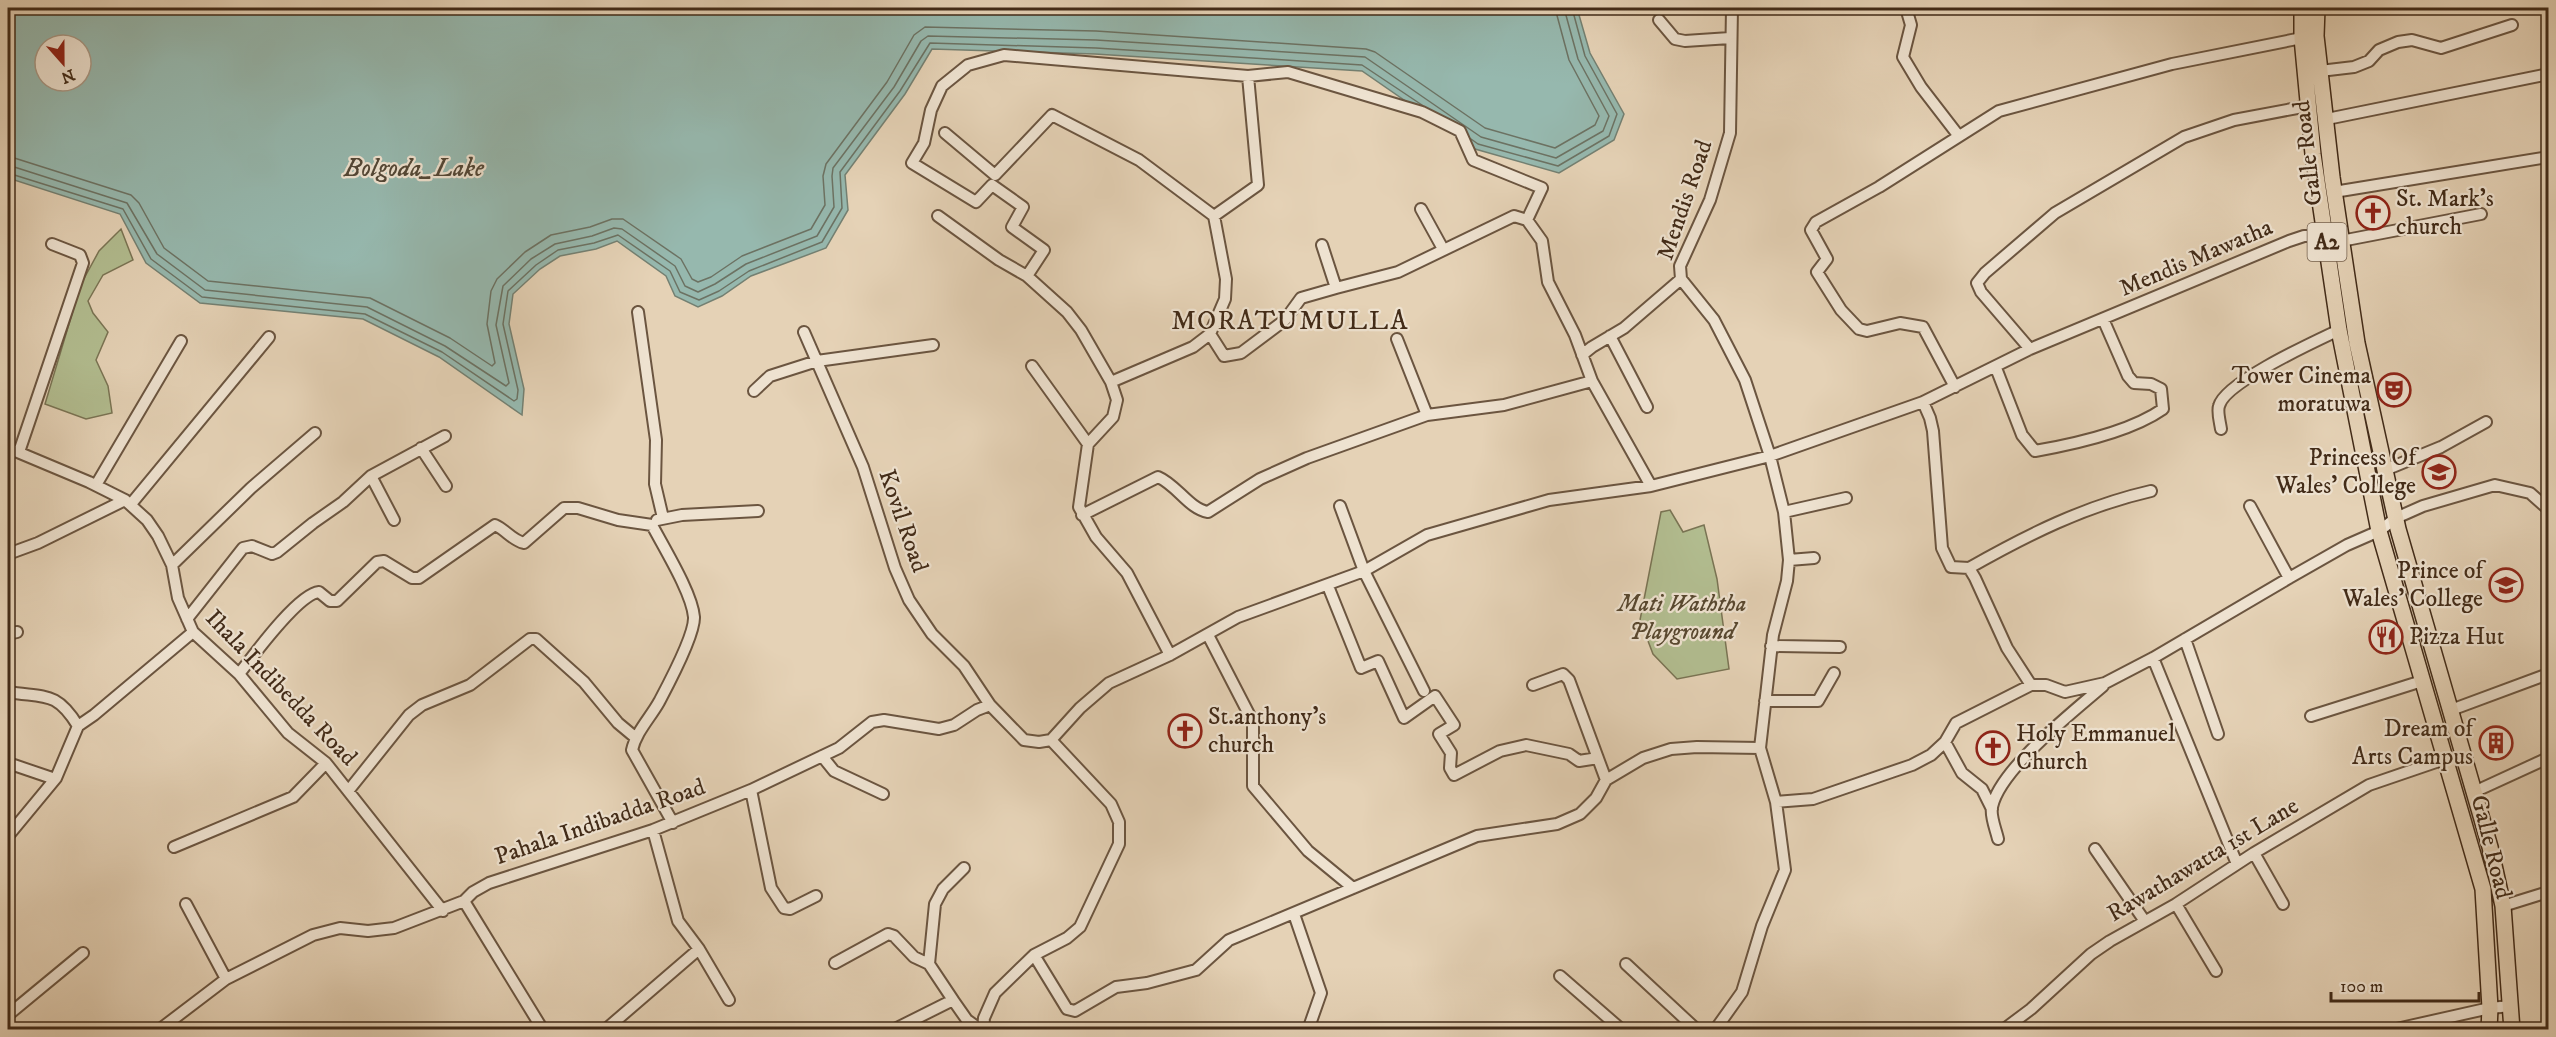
<svg xmlns="http://www.w3.org/2000/svg" width="2556" height="1037" font-family="'IM FELL DW Pica',serif">
	<style>
		.green { fill: #b2bd90; stroke: #7a7454; stroke-width: 1.5 }
		.water { fill: #96b8ae; stroke: #748072; stroke-width: 1.5; fill-rule: evenodd }
		.lines { fill: none; stroke-linecap: round; stroke-linejoin: round }
		.shore { stroke: #6c7263; stroke-width: 1.5 }
		.minor-casing { stroke: #6b5540; stroke-width: 14 }
		.highway-casing { stroke: #422b18; stroke-width: 18 }
		.minor { stroke: #eee2d0; stroke-width: 10 }
		.highway { stroke: #e5d2b6; stroke-width: 15 }
		.labels { text-anchor: middle; dominant-baseline: central; stroke-width: 4.5; stroke-linejoin: round; paint-order: stroke }
		.shield { fill: #eee2d0; stroke: #76624f; stroke-width: 1.5 }
		.shield-label { font-size: 22px; font-weight: bold; fill: #422b18 }
		.street-label { font-size: 24px; fill: #422b18; stroke: #eee2d0 }
		.poi-label { font-size: 24px; fill: #422b18; stroke: #eee2d0; text-anchor: start }
		.park-label { font-size: 24px; font-style: italic; fill: #584830; stroke: #eee2d0 }
		.water-label { font-size: 26px; font-style: italic; fill: #534736; stroke: #eee2d0 }
		.quarter-label { font-size: 27px; letter-spacing: 1.5px; fill: #422b18; stroke: #eee2d0 }
	</style>
	<rect width="100%" height="100%" fill="#e5d2b6"/>
	<filter id="stains"><feTurbulence type="fractalNoise" baseFrequency=".00333" numOctaves="4"/><feColorMatrix values="0 0 0 0 .2 0 0 0 0 .09 0 0 0 0 .02 0 0 0 .5 -.17"/></filter>
	<radialGradient id="worn" r=".72"><stop offset=".6" stop-color="#630" stop-opacity="0"/><stop offset="1" stop-color="#630" stop-opacity=".3"/></radialGradient>
	<path class="green" d="M121,229L133,260L103,275L88,301L93,313L108,332L96,360L108,386L112,413L86,419L45,404L81,284L99,251Z
		M1670,510L1683,532L1704,525L1717,579L1729,669L1677,679L1653,654L1640,620L1661,512Z"/>
	<path class="water" d="M8,8H1577L1590,53L1624,114L1614,140L1559,173L1475,149L1362,71L1095,54L932,49L905,94L845,175L848,210L826,248L751,276L722,296L698,307L675,296L666,276L617,241L596,249L560,256L540,269L513,294L509,324L524,389L522,415L439,357L363,319L200,303L146,263L120,214L8,178ZM45,45H81V81H45Z"/>
	<g class="lines">
		<path class="shore" d="M1471,139L1478,144L1558,166L1609,136L1617,114L1585,56L1572,8
			M8,156L131,195L139,203L164,248L208,281L370,298L450,338L492,366L495,363L487,324L491,291L497,279L525,252L551,235L590,227L612,219H623L681,259L692,279L698,282L711,277L742,256L811,229L825,205L823,176L826,164L887,82L914,35L925,27L1096,31L1366,49L1375,52L1485,128L1555,148L1595,125L1599,116L1569,60L1555,8
			M8,165L127,203L157,254L205,290L367,307L445,346L506,386L509,383L496,325L503,286L531,259L555,244L592,236L614,228L622,229L675,266L685,286L698,292L715,284L746,264L817,236L834,207L832,176L833,168L894,87L921,41L928,36L1096,40L1365,57L1481,137L1556,158L1603,131L1609,116L1578,59L1564,8
			M8,173L123,209L151,259L202,297L365,314L442,352L514,401L517,399L518,390L503,324L508,291L536,265L558,250L594,243L618,235L670,271L680,292L699,300L719,291L749,271L822,242L842,208L840,172L900,91L930,43L1096,48L1362,65L1422,105"/>
		<g class="minor-casing">
			<path id="minor" d="M1906,8L1911,25L1903,57L1921,87L1958,135
				M1659,20L1675,39L1685,41L1730,38
				M2320,71L2354,67L2369,61L2379,50L2398,42L2412,40L2441,48L2512,25
				M2327,119L2544,75
				M945,133L995,175L1052,115L1139,160L1214,216L1226,279L1225,299L1210,334L1193,347L1111,382
				M2334,192L2548,157
				M1421,209L1443,249
				M938,216L999,260L1027,276L1067,312L1081,330L1111,382L1117,400L1113,417L1088,444L1079,507L1096,537L1127,573L1170,655
				M1214,216L1258,185L1248,76
				M2341,241L2481,214
				M1322,245L1336,288L1398,272L1514,216L1527,220L1542,241L1548,282L1575,335L1592,381L1651,486
				M1027,276L1044,250L1012,227L1023,207L992,185L976,202L912,163L924,143L931,110L942,86L968,65L1004,55L1248,76L1288,72L1422,112L1460,131L1473,160L1542,188L1527,220
				M638,312L656,440L655,484L663,518
				M804,332L863,467L895,568L909,600L932,634L964,666L990,705L1024,740L1039,742L1051,740
				M1210,334L1224,356L1241,353L1285,320L1301,298L1336,288
				M1610,336L1647,407
				M1397,339L1427,415
				M2030,349L1981,292L1977,283L1985,273L2055,213L2184,137L2234,120L2308,106
				M1582,355L1592,347L1624,328L1681,279
				M1032,366L1088,444
				M1996,368L2022,435L2035,451C2075,444 2130,432 2163,409L2161,389L2151,384L2134,383L2128,376L2103,319
				M1955,387L1923,327L1900,323L1867,331L1859,329L1841,310L1817,272L1827,259L1811,230L1816,222L1879,187L1999,111L2172,64L2307,37
				M754,391L770,376L817,361L933,345
				M1923,402L1930,418L1933,431L1942,548L1951,567L1969,568L1975,578L2007,648L2031,685
				M2221,429C2220,422 2217,412 2219,406C2225,382 2316,341 2339,330
				M8,448L89,482L125,500L147,520L158,536L172,565L178,598L193,632L239,674L288,733L326,763L443,911
				M421,448L446,486
				M19,452L83,263L80,255L52,244
				M2385,470L2441,447L2486,422
				M371,476L394,520
				M96,485L181,341
				M131,504L269,337
				M1340,506L1364,571L1424,691
				M2250,506L2289,578
				M1784,512L1846,498
				M1082,515L1158,477C1177,485 1189,509 1208,512L1260,479L1307,458L1427,415L1504,405L1592,381
				M657,520L682,515L758,511
				M8,554L38,543L125,500
				M1789,560L1814,558
				M172,565L251,488L315,433
				M1969,568C2027,535 2085,506 2151,491
				M1328,586L1361,668L1378,661L1404,718L1435,696L1454,725L1439,734L1451,753L1450,768L1454,775L1500,751L1526,745L1569,754L1579,761L1598,758
				M187,619L243,548L252,546L272,554L277,552L313,523L343,502L371,476L445,436
				M8,634L17,632
				M1208,635L1253,722V786L1308,851L1353,888
				M2185,639L2218,734
				M1771,646L1840,647
				M2153,658L2237,864
				M239,674C253,656 298,594 319,592L330,601H337L377,562L384,561L412,578H419L495,525C506,530 512,540 524,543L564,508H578L618,520L652,525C664,548 692,593 694,617C695,635 668,685 659,702C650,718 636,732 632,750L673,823
				M1533,685L1563,674L1569,680L1606,780
				M8,692C44,698 56,690 78,726
				M1765,701H1818L1834,673
				M2451,710L2548,674
				M2311,716L2422,681
				M1051,740L1080,708L1109,683L1170,655L1238,617L1364,571L1427,535L1549,500L1651,486L1770,456L1923,402L2030,349L2289,241L2304,236H2332
				M1945,742L1962,773L1982,789L1992,809
				M822,756L834,771L883,794
				M8,763L55,779
				M349,790L409,715L422,705L470,685L530,639H536L584,682L618,723L636,738
				M751,790L771,888L784,908L790,909L816,896
				M2474,792L2548,758
				M1776,802L1813,799L1912,765L1931,755L1945,742L1956,723L2031,685H2046L2065,692L2105,683L2153,658L2289,578L2347,545L2379,531L2396,518L2423,506L2495,485L2530,493L2548,509
				M653,830L678,921L699,949L729,1000
				M8,836L56,778L78,726L94,715L193,632
				M1998,839C1996,830 1990,816 1992,807C2000,769 2073,712 2103,686
				M174,847L293,797L326,763
				M2095,849L2144,920
				M2254,853L2283,904
				M464,901L543,1030
				M186,904L226,979
				M2176,904L2216,971
				M2503,906L2548,892
				M1294,914L1321,993L1308,1030
				M1034,955L1067,1009L1075,1011L1116,987L1147,983L1196,970L1229,940L1477,836L1557,824L1580,814L1596,798L1606,780L1643,758L1671,749L1697,747L1760,748
				M835,963L888,934L894,936L914,957L929,964
				M1626,964L1697,1030
				M1560,976L1622,1030
				M953,1000L929,964L935,904L943,889L964,868
				M8,1015L83,953
				M159,1030L226,979L313,935L340,928L368,931L394,928L464,901L473,892L489,883L653,830L751,790L839,748L872,722L884,720L939,729L954,725L977,710L990,705
				M605,1030L699,949
				M893,1030L953,1000L967,1020L981,1030
				M983,1030L984,1018L995,993L1034,955L1067,938L1080,927L1119,844V822L1111,804L1051,740
				M1715,1030L1742,992L1762,926L1785,870L1776,802L1760,748L1773,635L1787,581L1789,560L1784,512L1770,456L1745,380L1714,320L1681,279L1680,266L1710,200L1730,133L1732,8
				M2003,1030L2031,1009L2091,954L2110,941L2176,904L2254,853L2369,785L2445,759
				M2392,1030L2490,1008L2511,1006"/>
		</g>
		<g class="highway-casing">
			<path id="highway" d="M2302,8V38L2313,154L2339,330L2379,531L2483,889L2490,1008L2489,1030
				M2317,8L2316,36L2332,177L2357,343L2398,529L2490,847L2503,906L2512,1030"/>
		</g>
		<use href="#minor" class="minor"/>
		<use href="#highway" class="highway"/>
	</g>
	<defs>
		<g id="church-ring" transform="scale(1.725)"><circle r="9.5" fill="#eee2d0" stroke="#8f2418" stroke-width="1.5"/><path d="M-1.2-6h2.4v3.5h3.3v2.4h-3.3V6h-2.4V-.1h-3.3v-2.4h3.3Z" fill="#8f2418"/></g>
		<g id="theatre-ring" transform="scale(1.725)"><circle r="9.5" fill="#eee2d0" stroke="#8f2418" stroke-width="1.5"/><path d="M-5-5.5Q0-4 5-5.5V0Q5 5 0 6Q-5 5-5 0ZM-3.3-2.5H-1v1.5H-3.3ZM1-2.5H3.3v1.5H1ZM-2.8 1Q0 5.5 2.8 1Z" fill="#8f2418"/></g>
		<g id="school-ring" transform="scale(1.725)"><circle r="9.5" fill="#eee2d0" stroke="#8f2418" stroke-width="1.5"/><path d="M0-5L7-2L0 1L-7-2ZM-4 1L0 2.5L4 1V4Q0 6-4 4Z" fill="#8f2418"/></g>
		<g id="restaurant-ring" transform="scale(1.725)"><circle r="9.5" fill="#eee2d0" stroke="#8f2418" stroke-width="1.5"/><path d="M-5-6h1v4h1v-4h1v4h1v-4h1v5L-1.5 .5V6h-2V.5L-5-1ZM5-6V6H3V1.5H1.5Q1.5-4 5-6Z" fill="#8f2418"/></g>
		<g id="building-ring" transform="scale(1.725)"><circle r="9.5" fill="#eee2d0" stroke="#8f2418" stroke-width="1.5"/><path d="M-4-6H4V6H1V3H-1V6H-4ZM-2.5-4.3h1.7v1.8h-1.7ZM.8-4.3h1.7v1.8H.8ZM-2.5-1h1.7V.8h-1.7ZM.8-1h1.7V.8H.8Z" fill="#8f2418"/></g>
	</defs>
	<g fill-rule="evenodd">
		<use href="#church-ring" x="2373" y="213"/>
		<use href="#theatre-ring" x="2394" y="390"/>
		<use href="#school-ring" x="2439" y="472"/>
		<use href="#school-ring" x="2506" y="585"/>
		<use href="#restaurant-ring" x="2386" y="637"/>
		<use href="#church-ring" x="1185" y="731"/>
		<use href="#building-ring" x="2496" y="743"/>
		<use href="#church-ring" x="1993" y="748"/>
	</g>
	<g class="labels">
		<rect class="shield" x="2307.5" y="223" width="39" height="38" rx="4.5"/>
		<g class="shield-label">
			<text x="2327" y="242">A2</text>
		</g>
		<g class="street-label">
			<text transform="translate(2308 153) rotate(-97)">Galle Road</text>
			<text transform="translate(1685 200) rotate(-71)">Mendis Road</text>
			<text transform="translate(2196 258) rotate(-23)">Mendis Mawatha</text>
			<text transform="translate(903 521) rotate(71)">Kovil Road</text>
			<text transform="translate(281 688) rotate(46)">Ihala Indibedda Road</text>
			<text transform="translate(600 822) rotate(-19)">Pahala Indibadda Road</text>
			<text transform="translate(2491 847) rotate(76)">Galle Road</text>
			<text transform="translate(2203 860) rotate(-31)">Rawathawatta 1st Lane</text>
		</g>
		<g class="poi-label">
			<text x="2396" y="199">St. Mark's<tspan x="2396" dy="28">church</tspan></text>
			<text x="2371" y="376" text-anchor="end">Tower Cinema<tspan x="2371" dy="28">moratuwa</tspan></text>
			<text x="2416" y="458" text-anchor="end">Princess Of<tspan x="2416" dy="28">Wales' College</tspan></text>
			<text x="2483" y="571" text-anchor="end">Prince of<tspan x="2483" dy="28">Wales' College</tspan></text>
			<text x="2409" y="637">Pizza Hut</text>
			<text x="1208" y="717">St.anthony's<tspan x="1208" dy="28">church</tspan></text>
			<text x="2473" y="729" text-anchor="end">Dream of<tspan x="2473" dy="28">Arts Campus</tspan></text>
			<text x="2016" y="734">Holy Emmanuel<tspan x="2016" dy="28">Church</tspan></text>
		</g>
		<g class="park-label">
			<text x="1682" y="604">Mati Waththa<tspan x="1682" dy="28">Playground</tspan></text>
		</g>
		<g class="water-label">
			<text x="414" y="168">Bolgoda_Lake</text>
		</g>
		<g class="quarter-label">
			<text x="1290" y="321">MORATUMULLA</text>
		</g>
	</g>
	<rect width="2556" height="1037" fill="none" stroke="#e5d2b6" stroke-width="30"/>
	<rect x="9" y="9" width="2538" height="1019" fill="none" stroke="#422b18" stroke-width="3"/>
	<rect x="15" y="15" width="2526" height="1007" fill="none" stroke="#422b18" stroke-width="1.5"/>
	<g transform="translate(63 63) rotate(159)"><circle r="28" fill="#eee2d0" stroke="#a99986" stroke-width="1.5"/>
	<path d="M0-4.5L10 22L0 15L-10 22Z" fill="#8f2418"/>
	<text y="-9" font-size="16" font-weight="bold" text-anchor="middle" fill="#422b18">N</text>
	</g>
	<path d="M2331 992v9h148v-9" fill="none" stroke="#422b18" stroke-width="3"/>
	<text x="2340" y="992" font-size="18" fill="#422b18" stroke="#eee2d0" stroke-width="4.5" paint-order="stroke">100 m</text>
	<rect width="100%" height="100%" filter="url(#stains)"/>
	<rect width="100%" height="100%" fill="url(#worn)"/>
</svg>
